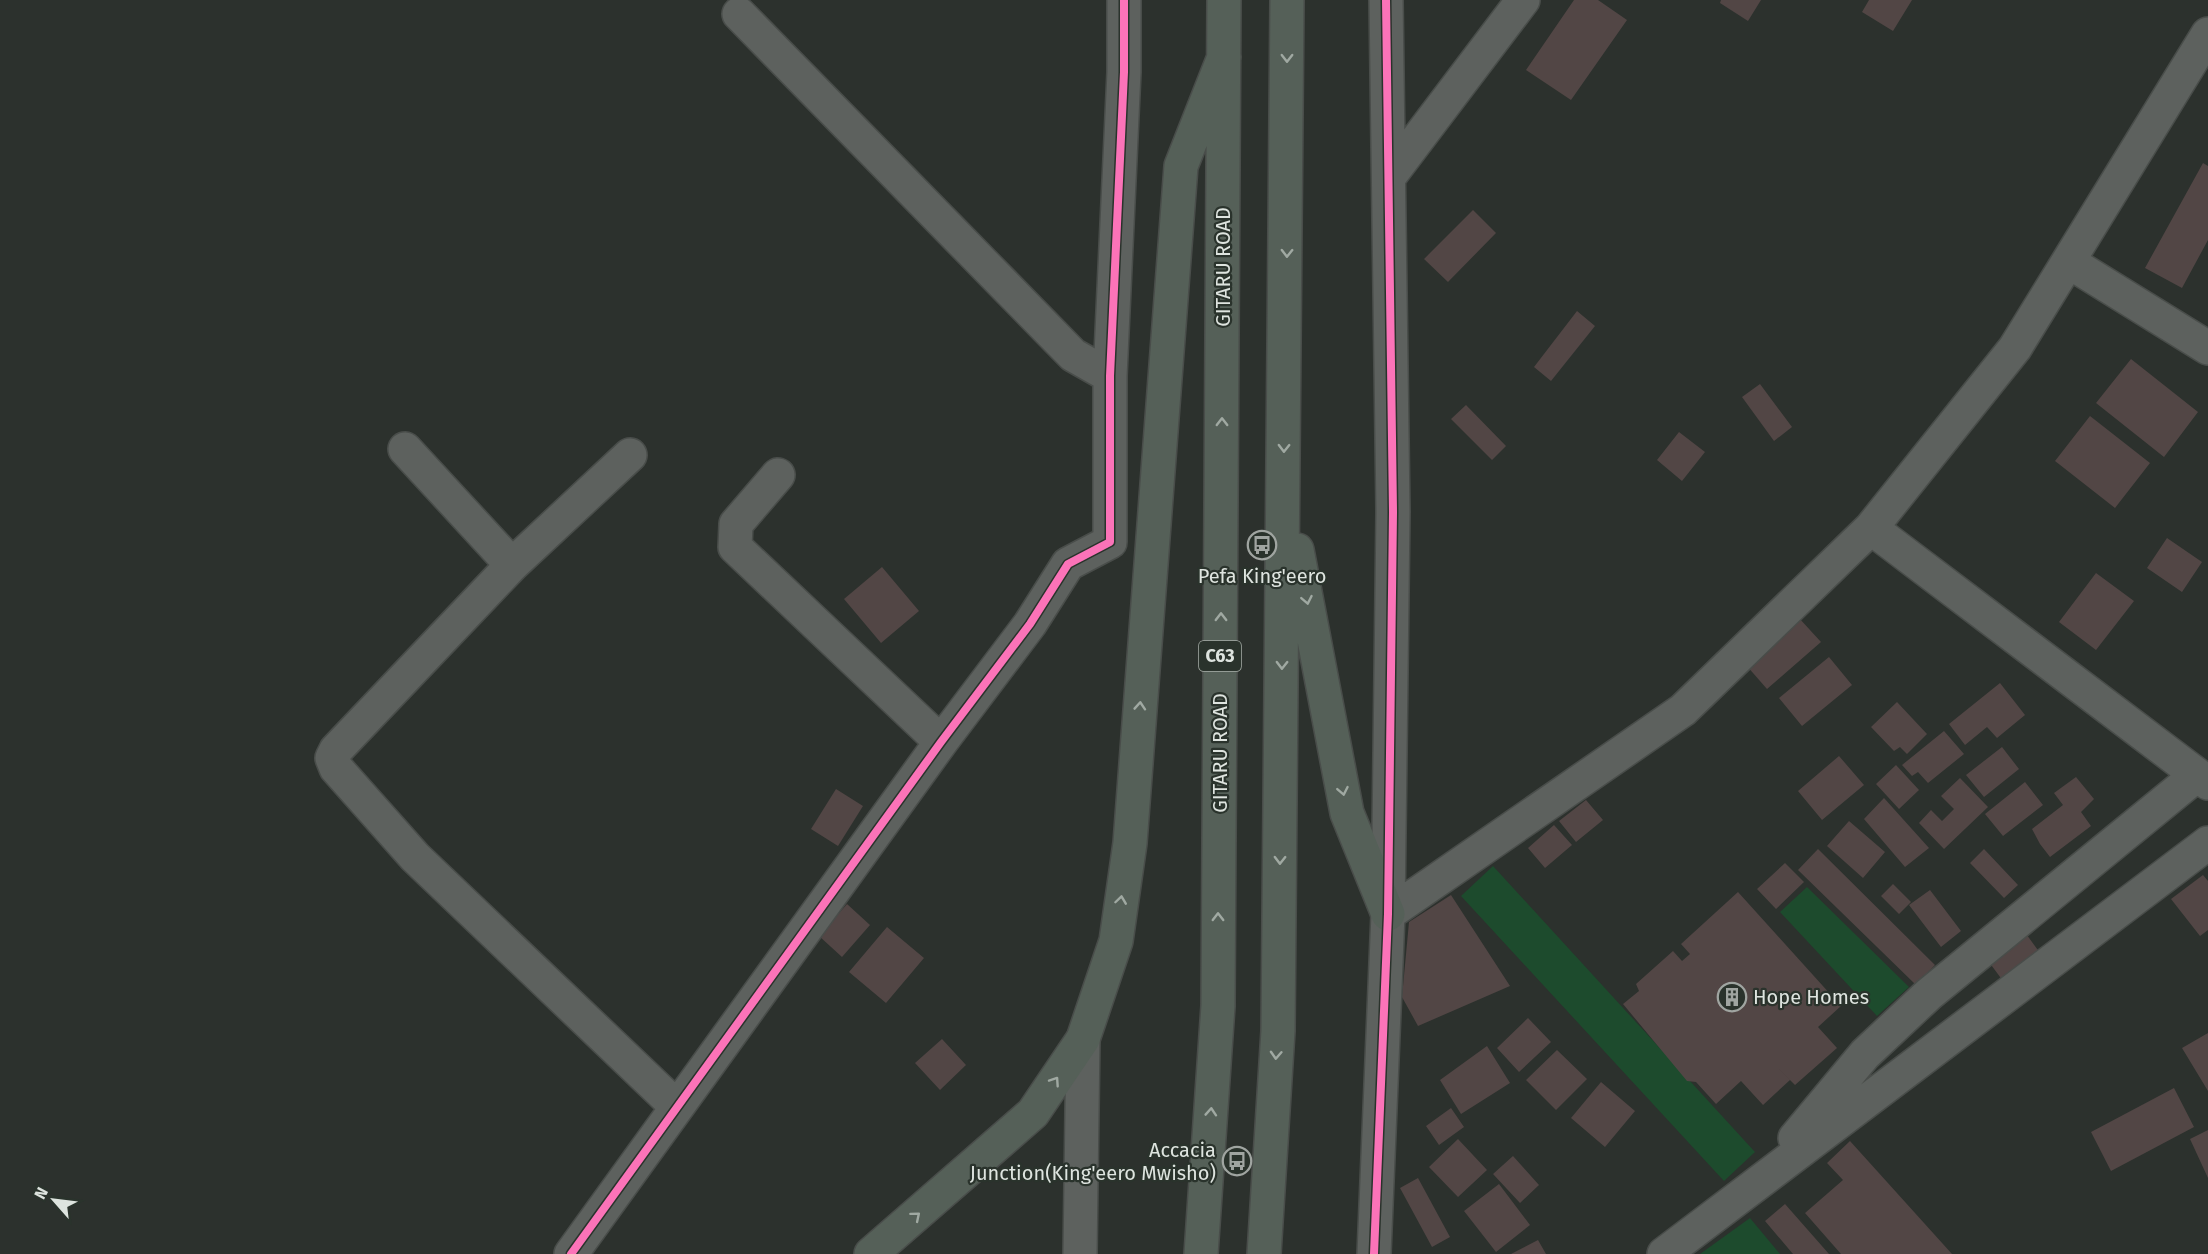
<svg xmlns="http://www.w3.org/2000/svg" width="2208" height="1254" font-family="'Fira Sans',sans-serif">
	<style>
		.green { fill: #1d4b2d }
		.building { fill: #524645 }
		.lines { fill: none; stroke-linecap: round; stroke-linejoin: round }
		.minor-casing { stroke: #494d4a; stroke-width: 36 }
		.major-casing { stroke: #494d4a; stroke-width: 36 }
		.minor { stroke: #5d615e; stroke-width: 33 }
		.major { stroke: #556058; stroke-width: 33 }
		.cycleway-casing { stroke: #2a332c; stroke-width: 11 }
		.cycleway { stroke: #fb73b8; stroke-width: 8 }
		.oneway { stroke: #a0a9a2 }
		.labels { text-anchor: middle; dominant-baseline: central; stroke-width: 4.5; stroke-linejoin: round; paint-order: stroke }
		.shield { fill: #2a332c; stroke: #a8afa9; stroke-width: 1.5 }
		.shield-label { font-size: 18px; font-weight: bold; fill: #dee4df }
		.street-label { font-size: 20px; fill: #dee4df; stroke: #2a332c }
		.poi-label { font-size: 20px; fill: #dee4df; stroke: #2a332c }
	</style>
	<rect width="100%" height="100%" fill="#2c312d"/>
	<path class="green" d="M1493,866L1755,1152L1724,1181L1461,896Z
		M1807,887L1909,987L1877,1016L1780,912Z
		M1750,1218L1780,1254H1700Z"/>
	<path class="building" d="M1574,0H1598L1627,20L1571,100L1526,70Z
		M1721,0H1761L1748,21L1720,3Z
		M1869,0H1912L1893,31L1862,12Z
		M2203,163L2208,166V240L2182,288L2145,268Z
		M1473,210L1496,233L1448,282L1424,259Z
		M1577,311L1595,326L1551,381L1534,367Z
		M2131,359L2198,412L2164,457L2096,403Z
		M1760,384L1792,427L1774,441L1742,397Z
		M1466,405L1506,446L1492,460L1451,419Z
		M2090,416L2150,463L2115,508L2055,461Z
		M1679,432L1705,452L1682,481L1657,460Z
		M2167,538L2202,562L2182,592L2147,568Z
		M882,567L919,611L881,643L844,599Z
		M2096,573L2134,601L2096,650L2059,622Z
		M1799,618L1821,642L1767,689L1746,665Z
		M1829,657L1852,685L1802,726L1779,698Z
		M2000,683L2025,715L1997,738L1987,727L1965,745L1949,724Z
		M1897,702L1927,734L1907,754L1900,747L1894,751L1871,727Z
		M1944,731L1964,754L1928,783L1918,772L1912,776L1902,765Z
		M2002,747L2019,769L1984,797L1966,775Z
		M1839,756L1864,785L1822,820L1798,791Z
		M1896,765L1919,790L1899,809L1876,784Z
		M2076,777L2094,799L2081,812L2091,826L2050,857L2040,844L2032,829L2063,805L2054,793Z
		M1960,778L1988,807L1944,849L1919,823L1931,810L1942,821L1954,809L1941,796Z
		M2025,782L2043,805L2003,836L1985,814Z
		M836,789L863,806L838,846L811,829Z
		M1884,798L1929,848L1905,867L1864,819Z
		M1586,800L1603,820L1576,842L1559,821Z
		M1849,821L1885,852L1863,878L1827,846Z
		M1554,825L1572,845L1545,868L1528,848Z
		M1818,849L1935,965L1916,985L1798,870Z
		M1984,849L2018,885L2004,898L1970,863Z
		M1785,863L1804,882L1776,909L1757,889Z
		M2203,875L2208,881V930L2200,936L2171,899Z
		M1893,884L1911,902L1899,914L1881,896Z
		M1930,890L1961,931L1941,947L1909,905Z
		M1738,892L1841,1006L1818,1027L1837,1048L1795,1085L1773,1063L1790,1080L1763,1105L1741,1081L1716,1104L1696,1082L1687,1081L1623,1004L1639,991L1636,984L1673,951L1682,961L1690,954L1681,944Z
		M1451,895L1510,986L1418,1026L1402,997L1409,922Z
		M847,904L870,925L842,957L819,936Z
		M887,927L924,958L886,1003L849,972Z
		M2024,931L2040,953L2003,981L1986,958Z
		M1528,1018L1551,1042L1519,1072L1497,1048Z
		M2208,1033V1091L2182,1048Z
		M942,1039L966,1065L940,1090L915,1063Z
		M1487,1046L1510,1083L1461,1114L1440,1080Z
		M1557,1050L1587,1079L1556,1110L1526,1080Z
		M1601,1082L1635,1111L1605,1147L1571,1118Z
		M2174,1088L2194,1127L2111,1171L2091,1132Z
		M1451,1108L1464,1127L1439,1145L1426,1126Z
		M2208,1130V1178L2190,1139Z
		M1458,1139L1487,1170L1458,1197L1429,1167Z
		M1850,1141L1952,1254H1841L1805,1213L1843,1180L1827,1163Z
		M1513,1156L1539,1185L1520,1203L1493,1174Z
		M1418,1178L1450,1237L1432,1247L1400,1188Z
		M1499,1184L1530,1225L1496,1252L1464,1211Z
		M1785,1204L1829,1254H1793L1765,1221Z
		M1538,1240L1546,1254H1511Z"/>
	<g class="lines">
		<g class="minor-casing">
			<path id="minor" d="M739,14L1073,355L1110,376
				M1389,177L1523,0
				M2069,262L2208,348
				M405,449L512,565
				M630,455L512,565L336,750L332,758L336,768L415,857L677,1107
				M778,475L736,524L735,547L941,742
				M1871,528L2208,783
				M1388,914L1683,710L1871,528L2015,348L2208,34
				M1795,1138L1865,1054L1929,994L2197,775
				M571,1254L941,742L1030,624L1068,564L1110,542V376L1124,72V0
				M1080,1254L1083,1039
				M1374,1254L1388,914L1393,512L1386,0
				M1664,1254L2208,843"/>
		</g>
		<g class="major-casing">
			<path id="major" d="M1297,550L1347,813L1388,914
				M871,1254L1033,1113L1083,1039L1116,941L1130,843L1181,166L1224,57
				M1201,1254L1218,1006L1224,0
				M1264,1254L1278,1031L1287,0"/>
		</g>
		<use href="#minor" class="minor"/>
		<use href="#major" class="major"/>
		<g class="cycleway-casing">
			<path id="cycleway" d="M571,1254L941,742L1030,624L1068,564L1110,542V376L1124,72V0
				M1374,1254L1388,914L1393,512L1386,0"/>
		</g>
		<use href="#cycleway" class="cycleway"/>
	</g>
	<defs><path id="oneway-chevron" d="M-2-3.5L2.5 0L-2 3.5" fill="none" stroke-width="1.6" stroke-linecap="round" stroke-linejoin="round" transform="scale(1.5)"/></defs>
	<g class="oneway">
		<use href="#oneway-chevron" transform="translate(1287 58) rotate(90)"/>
		<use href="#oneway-chevron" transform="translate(1287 253) rotate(91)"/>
		<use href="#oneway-chevron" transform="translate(1222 422) rotate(-90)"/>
		<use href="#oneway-chevron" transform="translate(1284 448) rotate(91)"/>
		<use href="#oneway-chevron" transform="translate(1307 600) rotate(79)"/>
		<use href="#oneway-chevron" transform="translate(1221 617) rotate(-90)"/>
		<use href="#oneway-chevron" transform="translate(1282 665) rotate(91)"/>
		<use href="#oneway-chevron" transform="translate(1140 706) rotate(-86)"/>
		<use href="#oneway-chevron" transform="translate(1343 791) rotate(79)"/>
		<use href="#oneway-chevron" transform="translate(1280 860) rotate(91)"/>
		<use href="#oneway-chevron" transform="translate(1121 900) rotate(-82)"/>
		<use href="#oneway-chevron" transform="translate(1218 917) rotate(-90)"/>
		<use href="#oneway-chevron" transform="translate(1276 1055) rotate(93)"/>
		<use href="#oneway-chevron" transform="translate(1055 1081) rotate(-56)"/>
		<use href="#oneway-chevron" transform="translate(1211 1112) rotate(-86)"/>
		<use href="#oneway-chevron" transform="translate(916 1216) rotate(-40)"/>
	</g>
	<defs>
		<g id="bus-ring" transform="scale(1.5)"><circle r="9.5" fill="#2a332c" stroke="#a0a5a1" stroke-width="1.5"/><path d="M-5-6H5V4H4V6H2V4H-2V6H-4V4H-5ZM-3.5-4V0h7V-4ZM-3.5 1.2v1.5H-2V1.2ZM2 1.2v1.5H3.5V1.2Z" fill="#a0a5a1"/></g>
		<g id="building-ring" transform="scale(1.5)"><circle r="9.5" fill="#2a332c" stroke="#a0a5a1" stroke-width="1.5"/><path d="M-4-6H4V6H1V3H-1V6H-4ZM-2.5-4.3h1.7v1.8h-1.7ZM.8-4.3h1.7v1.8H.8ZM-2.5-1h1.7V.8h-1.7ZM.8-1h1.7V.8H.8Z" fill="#a0a5a1"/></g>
	</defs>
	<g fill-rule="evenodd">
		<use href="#bus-ring" x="1262" y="545"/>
		<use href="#building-ring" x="1732" y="997"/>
		<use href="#bus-ring" x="1237" y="1161"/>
	</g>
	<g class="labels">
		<rect class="shield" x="1199" y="641" width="42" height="30" rx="4.5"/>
		<g class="shield-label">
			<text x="1220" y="656">C63</text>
		</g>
		<g class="street-label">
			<text transform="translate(1223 267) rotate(-90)">GITARU ROAD</text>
			<text transform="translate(1220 753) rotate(-90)">GITARU ROAD</text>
		</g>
		<g class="poi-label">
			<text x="1262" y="576">Pefa King'eero</text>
			<text x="1753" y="997" text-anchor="start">Hope Homes</text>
			<text x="1216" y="1150" text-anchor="end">Accacia<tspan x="1216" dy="23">Junction(King'eero Mwisho)</tspan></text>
		</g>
	</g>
	<g transform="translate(54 1200) rotate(298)" stroke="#2a332c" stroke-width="4.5" paint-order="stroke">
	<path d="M0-4.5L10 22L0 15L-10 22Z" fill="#dee4df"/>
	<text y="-9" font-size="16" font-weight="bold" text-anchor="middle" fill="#dee4df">N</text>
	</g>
</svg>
